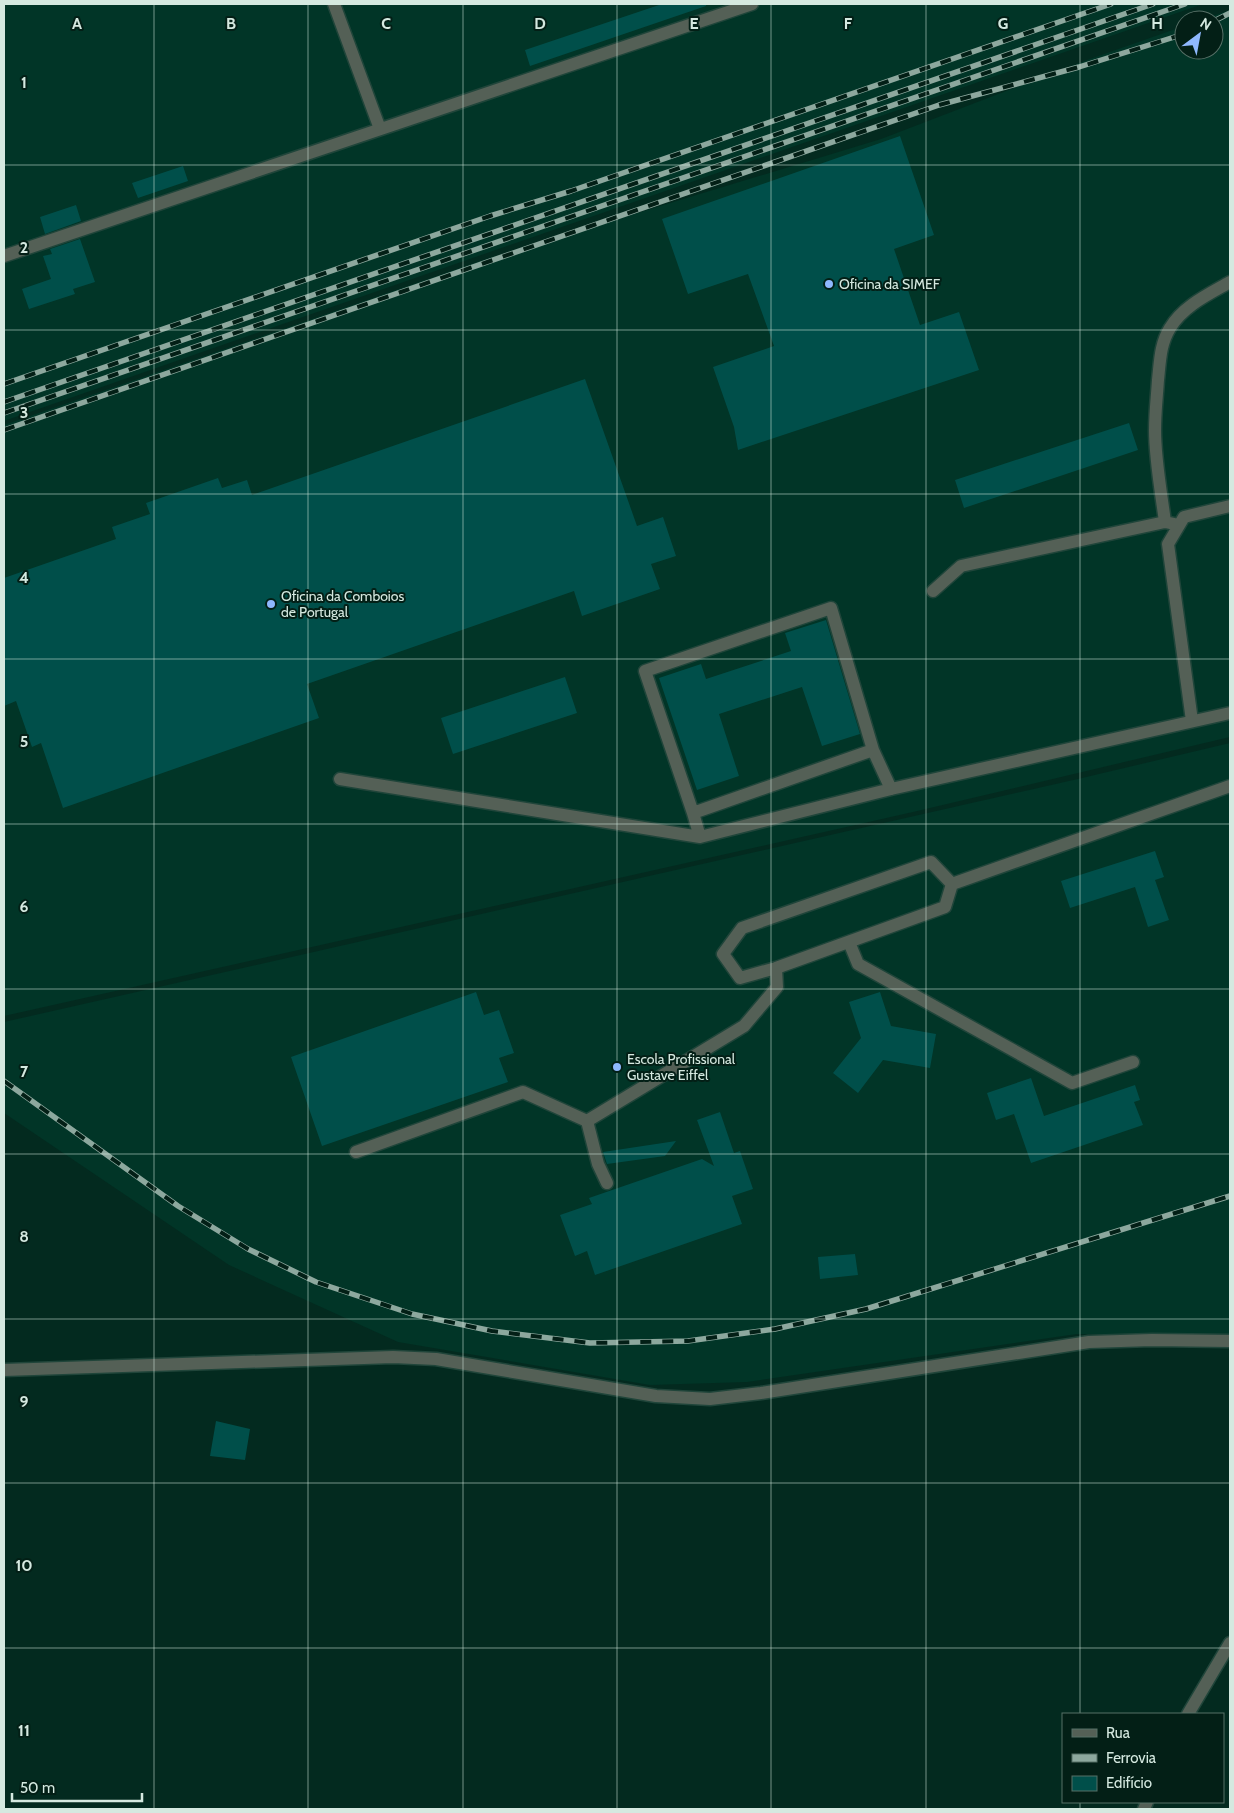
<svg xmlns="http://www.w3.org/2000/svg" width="1234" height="1813" font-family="Cabin,sans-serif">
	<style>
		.built { fill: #013527 }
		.building { fill: #004f4a }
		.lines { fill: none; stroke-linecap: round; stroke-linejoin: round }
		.minor-casing { stroke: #20453a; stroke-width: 15 }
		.minor { stroke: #546056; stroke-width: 12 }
		.rail-casing { stroke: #8da89e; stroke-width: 5.5 }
		.rail { stroke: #031f16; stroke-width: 4; stroke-dasharray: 11; stroke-linecap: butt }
		.grid { fill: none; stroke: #d5e9e0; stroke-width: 1; stroke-opacity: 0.55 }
		.poi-dot { fill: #8fb8fd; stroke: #031f16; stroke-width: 2 }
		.labels { text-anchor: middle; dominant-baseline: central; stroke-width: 4; stroke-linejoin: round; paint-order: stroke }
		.poi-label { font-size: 14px; fill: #d5e9e0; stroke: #031f16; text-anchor: start }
		.grid-label { font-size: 16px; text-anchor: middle; font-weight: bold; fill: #d5e9e0; stroke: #031f16; stroke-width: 4; stroke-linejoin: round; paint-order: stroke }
	</style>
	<rect width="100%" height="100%" fill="#032a1f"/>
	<path class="built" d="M4,4H1203L4,421Z
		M1230,10V737L913,812L4,1016V425L489,258L881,139L1087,60L1184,26V50H1214V20H1201Z
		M1230,743V1338L1077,1334L747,1382L650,1385L398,1342L229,1265L4,1113V1022L1082,778Z"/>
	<path class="building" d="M662,4H706V6L530,66L525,50Z
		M900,136L934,235L894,249L920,325L959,312L979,370L738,450L734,427L713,367L774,346L748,274L688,294L662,219Z
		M183,166L188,181L138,198L132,183Z
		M76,205L81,221L45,234L40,217Z
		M80,239L95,282L73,289L75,294L29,309L22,289L51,279L43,256L52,254L50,249Z
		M585,379L637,526L663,517L676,556L651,564L660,589L582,616L574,591L307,684L319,718L63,808L41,743L32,747L16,701L4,706V578L116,539L112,527L150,514L146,503L218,478L222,488L247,480L252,495Z
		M1129,423L1138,450L964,508L955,480Z
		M826,620L860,734L822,746L802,687L719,714L739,776L697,790L659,678L701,664L706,679L791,651L785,633Z
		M565,677L577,713L453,754L441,718Z
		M1155,851L1164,877L1155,880L1169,920L1148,927L1135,887L1070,908L1061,881Z
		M476,992L484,1015L499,1010L514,1053L499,1058L508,1082L322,1146L291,1057Z
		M880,992L891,1026L936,1034L930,1068L883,1060L858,1093L833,1073L861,1038L849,1002Z
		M1031,1078L1044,1116L1135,1085L1140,1100L1134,1102L1143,1125L1031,1163L1014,1114L996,1120L987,1093Z
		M720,1112L734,1153L740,1151L753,1189L732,1196L742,1224L595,1275L587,1251L575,1256L560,1215L592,1204L589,1198L702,1159L714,1166L697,1120Z
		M676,1141L665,1156L607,1164L603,1152Z
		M855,1254L858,1275L820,1279L818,1257Z
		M216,1421L250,1429L245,1460L210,1456Z"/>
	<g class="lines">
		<g class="minor-casing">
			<path id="minor" d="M334,4L380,129
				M4,256L752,4
				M1179,525L1165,522C1161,491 1155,460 1155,430C1155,413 1157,396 1158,380C1160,362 1160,344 1170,328C1183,306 1209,294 1230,282
				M933,591L961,566L1165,522
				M1192,721L1168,544L1184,517L1230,506
				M340,779L700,837L891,789L1230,713
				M693,813L645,671L831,608L873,750
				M700,837L693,813L873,750L891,789
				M931,862L952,884L945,907L776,968L740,978L723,954L742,928Z
				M952,884L1230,786
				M849,942L858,964L1072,1083L1133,1062
				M587,1121L598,1164L607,1183
				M356,1152L523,1092L587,1121L744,1026L777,987L776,968
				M4,1370L393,1357L436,1359L656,1396L710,1399L761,1393L1089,1342L1152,1340L1230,1341
				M1188,1714L1230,1643
				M1144,1809L1147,1802"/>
		</g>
		<use href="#minor" class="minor"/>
		<g class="rail-casing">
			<path id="rail" d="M1214,21L1230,13
				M4,384L490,216L571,191L1111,4
				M4,402L1153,4
				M4,413L1185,4
				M4,430L939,105L1079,67L1184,34
				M4,1081L178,1206L248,1249L316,1282L412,1314L492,1331L590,1343L688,1341L775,1329L866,1309L1230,1196"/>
		</g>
		<use href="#rail" class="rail"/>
	</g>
	<path class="grid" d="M154,4V1809M308,4V1809M463,4V1809M617,4V1809M771,4V1809M926,4V1809M1080,4V1714M4,165H1230M4,330H1230M4,494H1230M4,659H1230M4,824H1230M4,989H1230M4,1154H1230M4,1319H1230M4,1483H1230M4,1648H1230M1080,1802V1809"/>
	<g class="poi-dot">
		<circle cx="829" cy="284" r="5"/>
		<circle cx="271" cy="604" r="5"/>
		<circle cx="617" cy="1067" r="5"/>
	</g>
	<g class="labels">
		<g class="poi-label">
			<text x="839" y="284">Oficina da SIMEF</text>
			<text x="281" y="596">Oficina da Comboios<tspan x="281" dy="16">de Portugal</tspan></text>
			<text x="627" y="1059">Escola Profissional<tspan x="627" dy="16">Gustave Eiffel</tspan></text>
		</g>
	</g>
	<g class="grid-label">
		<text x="77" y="29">A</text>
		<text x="231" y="29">B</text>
		<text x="386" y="29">C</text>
		<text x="540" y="29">D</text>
		<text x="694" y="29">E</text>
		<text x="848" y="29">F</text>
		<text x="1003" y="29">G</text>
		<text x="1157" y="29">H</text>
		<text x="24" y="88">1</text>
		<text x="24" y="253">2</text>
		<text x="24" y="418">3</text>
		<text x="24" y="583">4</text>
		<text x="24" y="747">5</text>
		<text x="24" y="912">6</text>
		<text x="24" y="1077">7</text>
		<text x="24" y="1242">8</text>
		<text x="24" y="1407">9</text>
		<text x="24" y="1571">10</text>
		<text x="24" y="1736">11</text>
	</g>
	<rect width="1234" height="1813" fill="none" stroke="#d5e9e0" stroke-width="10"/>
	<rect x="1062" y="1713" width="162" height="90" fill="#031f16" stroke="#577067"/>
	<rect x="1072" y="1729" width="25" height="8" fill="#546056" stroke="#577067"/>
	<text x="1106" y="1738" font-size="15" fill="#d5e9e0">Rua</text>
	<rect x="1072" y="1754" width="25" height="8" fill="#8da89e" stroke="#577067"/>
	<text x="1106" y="1763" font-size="15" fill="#d5e9e0">Ferrovia</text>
	<rect x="1072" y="1776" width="25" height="15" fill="#004f4a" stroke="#577067"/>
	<text x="1106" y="1788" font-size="15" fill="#d5e9e0">Edifício</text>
	<g transform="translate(1199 35) rotate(32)"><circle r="24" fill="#031f16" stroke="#577067"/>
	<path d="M0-4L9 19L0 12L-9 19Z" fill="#8fb8fd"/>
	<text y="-8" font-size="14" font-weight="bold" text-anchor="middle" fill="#d5e9e0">N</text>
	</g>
	<path d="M12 1793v8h130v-8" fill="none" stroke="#d5e9e0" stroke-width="2.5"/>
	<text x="20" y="1793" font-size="15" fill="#d5e9e0" stroke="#031f16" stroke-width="4" paint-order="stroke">50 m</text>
</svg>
